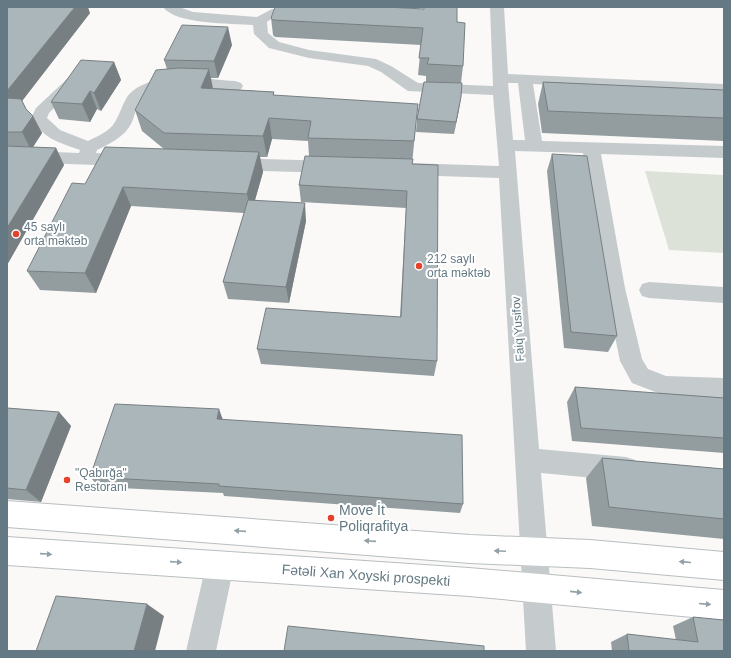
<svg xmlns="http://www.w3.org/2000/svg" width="731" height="658" font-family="Arial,sans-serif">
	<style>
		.green { fill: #dce2d8 }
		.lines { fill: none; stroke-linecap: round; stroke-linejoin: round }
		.major-casing { stroke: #b8bec0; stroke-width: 2 }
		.minor { fill: #c5cacd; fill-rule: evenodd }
		.major { fill: #fff; fill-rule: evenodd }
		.wall { fill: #939da0 }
		.shaded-wall { fill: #787f82 }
		.building { fill: #abb6ba; stroke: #787f82 }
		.oneway { fill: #92a1a8 }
		.poi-dot { fill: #e6412b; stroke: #fff; stroke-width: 1.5 }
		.labels { text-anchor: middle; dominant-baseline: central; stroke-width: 4; stroke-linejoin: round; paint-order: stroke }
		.poi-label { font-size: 12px; fill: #647983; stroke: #fff; text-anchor: start }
		.street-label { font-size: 12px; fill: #647983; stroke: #fff }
		.near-poi-label { font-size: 14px; fill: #647983; stroke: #fff; text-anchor: start }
		.near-street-label { font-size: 14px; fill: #647983; stroke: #fff }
	</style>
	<rect width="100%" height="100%" fill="#faf9f7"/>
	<path class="green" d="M645,171L724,175V253L669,250Z"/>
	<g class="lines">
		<g class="major-casing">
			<path id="major" d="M7,501L470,535L590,540L724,552V580L590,568L470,563L7,527Z
				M7,537L469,568L724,590V620L469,596L7,565Z"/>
		</g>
		<path class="minor" d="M163,7H179L193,12L257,17L272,9L277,10L279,13L267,22L268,33L279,42L309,50L376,59L391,66L418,83L493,86L490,7H504L508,74L724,84V94L533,84L542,141L724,146V158L601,154L625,288L642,359L648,369L666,376L724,378V398L666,396L632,383L620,361L605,288L583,153L515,151L539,449L626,457L635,460L639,469L635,478L626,481L541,473L556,651H526L499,178L408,175L402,173L399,169L402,165L408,163L499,166L493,95L408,91L381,72L368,66L309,58L269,48L254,34L253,25C232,23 176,25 163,7ZM508,83H518L525,140H513Z
			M73,76L78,78L81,81L49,113L47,118L60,130L88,141C98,136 110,131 115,122C120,114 122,105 127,97C148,69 205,79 235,81L241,83L243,86L241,89L235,91C210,88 157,78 140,102C136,107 135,115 132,122C125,137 111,143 97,150L96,153L134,156L137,160L134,164L128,166L7,162V150L79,153L80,150C58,142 44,139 31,118L36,108L68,78Z
			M232,158L334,161L340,163L343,167L340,171L334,173L232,170L226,168L223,164L226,160Z
			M649,282L724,287V303L649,298L642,296L639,290L642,284Z
			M220,551L230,555L234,565L216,651H186L206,565L210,555Z"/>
		<use href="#major" class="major"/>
	</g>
	<path class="wall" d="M7,9L90,13L22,101L26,109L33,116L42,133L33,147L56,148L64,165L7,265Z
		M271,18L457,22L463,66L461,83L426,82V76L418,75L421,45L275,37L273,35Z
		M232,45L218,78H211L213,88L274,92V95L416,124L412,164L437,361L434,376L261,364L257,349L400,317L406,208L301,202L299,185L309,156L308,141L272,139L267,157H260L263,172L255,200L306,221L289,303L228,299L223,282L244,213L131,206L96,293L40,290L27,271L85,184L164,149L142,131L135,110L167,69L164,60Z
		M114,62L121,80L101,111L97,109L90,122L59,119L51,102Z
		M543,82L724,90V141L542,133L538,104Z
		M459,109L454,134L416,132L417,119Z
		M552,154L617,336L608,352L564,348L547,171Z
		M575,387L724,398V453L572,441L567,402Z
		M7,408L59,412L71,426L41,502L7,499Z
		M223,419L463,504L460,513L224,496L223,493L99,487L90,477Z
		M602,458L724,469V539L592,526L586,478Z
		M693,617L724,651H612L611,642L627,634L676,640L673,626Z"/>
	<path class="shaded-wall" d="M75,7H88L90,13L22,101L31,119L33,116L42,133L31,150L22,132L7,108V91Z
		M228,27L232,45L218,78L214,61Z
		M114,62L121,80L101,111L94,93Z
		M209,69L213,90L201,88Z
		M90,91L97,109L90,122L82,104Z
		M461,97L459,109L454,134L456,122Z
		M269,118L272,139L267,157L263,136Z
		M56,148L64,165L7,265V228Z
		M259,152L263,172L251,214L247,194Z
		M123,187L131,206L96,293L85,273Z
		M305,203L306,221L289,303L286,287Z
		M219,409L223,420L217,419Z
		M59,412L71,426L41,502L26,490Z
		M147,604L164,616L155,651H134Z"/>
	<path class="building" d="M8,7H75L7,91V9Z
		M275,7H386L424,9V7H457V22L465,23L463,66L427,64L429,58H419L423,28L273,20L271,18Z
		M182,25L228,27L214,61L164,60Z
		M81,60L114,62L94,93L90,91L82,104L51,102Z
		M179,68L209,69L201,88L274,92L273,95L418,104L414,141L308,138L311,121L269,118L263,136L164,133L135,110L156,70Z
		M424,82L462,83L461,97L456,122L417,119Z
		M543,82L724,90V118L548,111Z
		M7,98L21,99L26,109L33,116L22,132H7Z
		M7,146L56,148L7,228Z
		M105,147L259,152L247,194L123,187L85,273L27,271L72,183L85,184Z
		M552,154L587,156L617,336L571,332Z
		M305,156L413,159L412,164L438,165L437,361L257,349L266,308L401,317L407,191L299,185Z
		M248,200L305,203L286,287L223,282Z
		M575,387L724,398V438L581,428Z
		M115,404L219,409L217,419L462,435L463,504L219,486V484L90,477Z
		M7,408L59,412L26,490L7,488Z
		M602,458L724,469V519L609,507Z
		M56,596L147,604L134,651H36Z
		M693,617L724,620V651H629L627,634L698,642Z
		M288,626L484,646V651H284Z"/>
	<defs><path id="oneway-solid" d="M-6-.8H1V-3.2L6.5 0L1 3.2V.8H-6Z"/></defs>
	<g class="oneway">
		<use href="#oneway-solid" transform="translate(240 531) rotate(-176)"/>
		<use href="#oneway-solid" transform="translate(370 541) rotate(-176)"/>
		<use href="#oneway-solid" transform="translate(500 551) rotate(-177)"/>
		<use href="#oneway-solid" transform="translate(46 554) rotate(4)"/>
		<use href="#oneway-solid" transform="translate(176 562) rotate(4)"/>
		<use href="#oneway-solid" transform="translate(685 562) rotate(-175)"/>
		<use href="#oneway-solid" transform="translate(576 592) rotate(6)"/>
		<use href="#oneway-solid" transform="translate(705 604) rotate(5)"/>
	</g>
	<g class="poi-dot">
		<circle cx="16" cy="234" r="4"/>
		<circle cx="419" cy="266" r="4"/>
		<circle cx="67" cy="480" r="4"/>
		<circle cx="331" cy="518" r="4"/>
	</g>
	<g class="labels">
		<g class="poi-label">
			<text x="24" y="227">45 saylı<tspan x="24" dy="14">orta məktəb</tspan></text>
			<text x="427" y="259">212 saylı<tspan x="427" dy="14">orta məktəb</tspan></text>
			<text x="75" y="473">"Qabırğa"<tspan x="75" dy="14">Restoranı</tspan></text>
		</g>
		<g class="street-label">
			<text transform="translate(518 329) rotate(-94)">Faiq Yusifov</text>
		</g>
		<g class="near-poi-label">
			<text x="339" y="510">Move İt<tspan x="339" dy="16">Poliqrafitya</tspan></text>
		</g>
		<g class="near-street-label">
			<text transform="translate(366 575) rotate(4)">Fətəli Xan Xoyski prospekti</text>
		</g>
	</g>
	<rect width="731" height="658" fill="none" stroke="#647983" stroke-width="16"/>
</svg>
